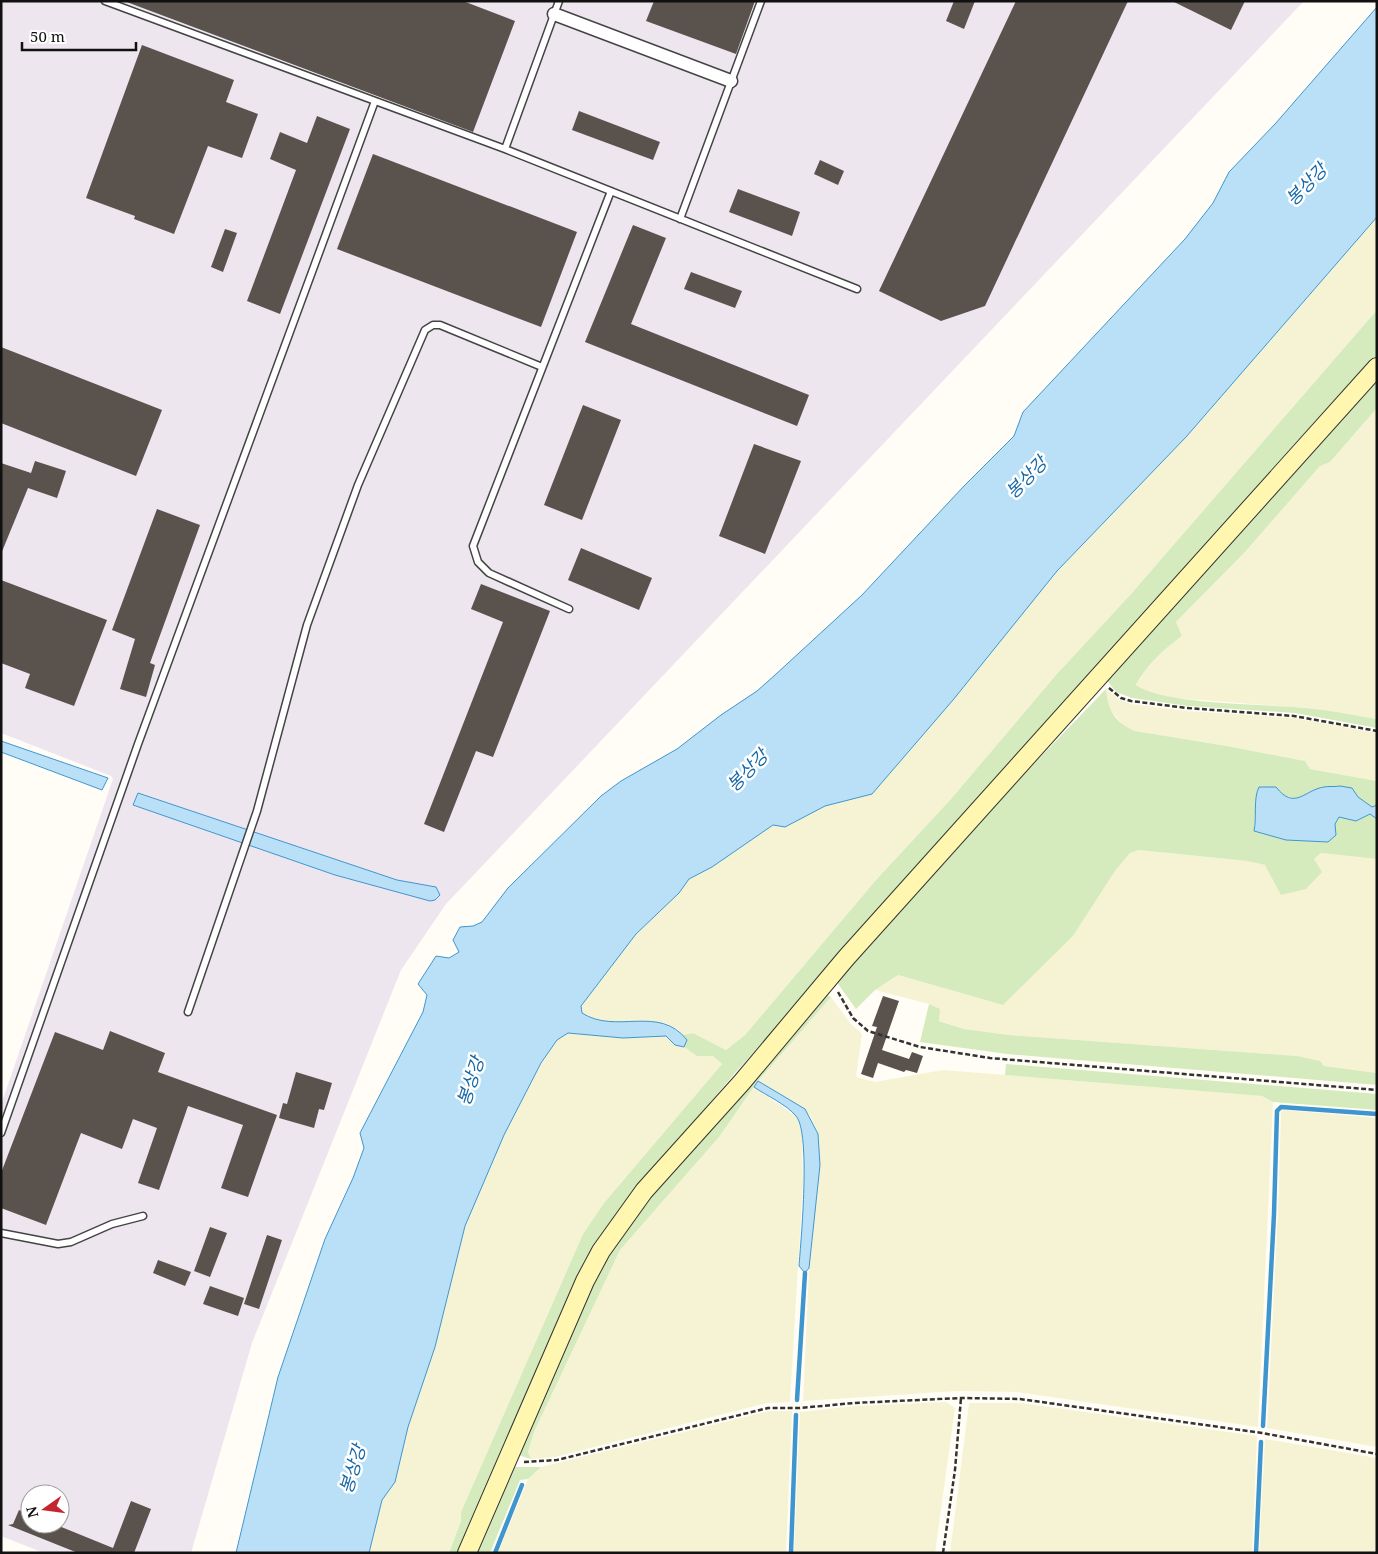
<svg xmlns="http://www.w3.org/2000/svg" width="1378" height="1554" font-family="'Noto Serif','Noto Sans KR',serif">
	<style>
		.industrial { fill: #eee6ef; fill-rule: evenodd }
		.farmland { fill: #f6f3d4 }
		.green { fill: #d5ebbd }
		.water { fill: #b9e0f7; stroke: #3f96cf }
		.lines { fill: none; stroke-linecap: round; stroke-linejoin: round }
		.stream { stroke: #3f96cf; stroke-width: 4.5 }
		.building { fill: #5a524d }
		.lane-casing { stroke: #444; stroke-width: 9 }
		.street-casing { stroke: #444; stroke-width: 15 }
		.secondary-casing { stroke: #333; stroke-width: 20 }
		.path { stroke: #333; stroke-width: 2.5; stroke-dasharray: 5 2.5; stroke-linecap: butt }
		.lane { stroke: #fff; stroke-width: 6 }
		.street { stroke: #fff; stroke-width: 12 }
		.secondary { stroke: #fff6b0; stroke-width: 18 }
		.labels { text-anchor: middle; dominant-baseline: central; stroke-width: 5; stroke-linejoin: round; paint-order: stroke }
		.water-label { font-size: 18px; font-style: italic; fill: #1768a6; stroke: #fff }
	</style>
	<rect width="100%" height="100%" fill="#fffdf5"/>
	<path class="industrial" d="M1,1H1304L446,904L401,970L252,1343L191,1553H44L1,1536V1105L113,779L111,776L1,733ZM30,1494H60V1524H30Z"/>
	<path class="farmland" d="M1377,217V310L1131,594L1056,675L951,799L876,880L745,1035L726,1050L693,1033L683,1035L678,1029L665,1023L604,1021L590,1018L582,1013L581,1006L636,934L679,893L689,879L712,867L773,825L785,827L825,806L872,794L1057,571L1186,437Z
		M1377,408V719L1306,708L1174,698L1143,691L1136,686L1146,669L1162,651L1182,636L1176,622L1245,552L1320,466L1330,462Z
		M1106,689L1120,700L1131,704L1187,711L1294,718L1377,733V781L1310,769L1305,761L1227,746L1135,731L1124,726L1108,708Z
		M1139,850L1247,861L1265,865L1314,859L1321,853L1377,859V1073L1324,1066L1297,1056L1009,1035L964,1029L938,1020L929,1004L875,990L898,975L1003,1005L1073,936L1115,871L1130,853Z
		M831,997L851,1024L862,1034L856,1077L875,1082L943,1070L1262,1096L1273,1102L1258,1427L1017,1392L958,1391L803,1401L809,1268L820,1165L818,1134L810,1115L758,1081Z
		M568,1033L623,1038L666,1036L675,1045L684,1047L697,1056H713L722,1064L604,1203L583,1234L461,1512V1521L449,1553H369L382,1500L395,1482L408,1427L435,1347L465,1226L504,1135L528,1085L557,1040Z
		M754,1087L797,1117L802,1134L803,1184L790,1402L767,1403L555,1457L531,1459L528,1452L534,1432L620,1250L719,1137Z
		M1285,1110L1377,1118V1447L1267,1428L1278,1212L1281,1111Z
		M946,1402L955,1408L935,1553H794L800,1412L855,1406Z
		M969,1403H1021L1257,1436L1252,1553H950Z
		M769,1411H792L786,1553H498L528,1479L541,1467Z
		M1265,1439L1377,1458V1553H1259Z"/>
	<path class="green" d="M1377,310V357L735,1073L639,1186L460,1553H449L461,1521V1512L583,1234L604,1203L722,1064L713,1056H697L684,1047L687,1040L683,1035L693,1033L726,1050L745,1035L876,880L951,799L1056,675L1131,594Z
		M1377,375V408L1330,462L1320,466L1245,552L1176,622L1182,636C1163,650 1147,664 1136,685C1163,705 1267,704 1305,708C1329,710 1353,715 1377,719V728L1295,713L1188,706L1132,698L1116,692L1106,679Z
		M1106,689C1108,710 1114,722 1135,731L1227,746L1305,761L1310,769L1377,781V805L1372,807L1358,797L1352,788C1340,786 1328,787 1315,791C1298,795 1302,803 1281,794L1256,805L1254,830L1286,840L1328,842L1336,835L1335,824L1339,816L1356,821L1370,814L1377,819V859L1321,853L1314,859L1322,872L1306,889L1281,895L1265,865L1247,861L1139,850L1130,853L1115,871L1073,936L1003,1005L898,975L875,990L856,1009L836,981L973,827Z
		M823,993L831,997L758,1081L719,1137L620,1250L534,1432L528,1452L531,1459L518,1455L597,1269L632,1215Z
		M929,1004L940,1009L939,1021L964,1029L1009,1035L1297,1056L1320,1061L1324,1066L1377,1073V1085L1007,1054L920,1042Z
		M1006,1064L1377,1094V1110L1273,1102L1262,1096L1005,1075Z
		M511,1467H541L528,1479L520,1480L490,1553H473Z"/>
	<path class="water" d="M1377,7V217L1186,437L1057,571L953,700L872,794L825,806L785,827L773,825L712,867L689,879L679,893L636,934L581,1006L582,1013C616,1035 659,1004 687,1040L684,1047L675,1045L666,1036L623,1038L568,1033L557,1040L541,1063L504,1135L465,1226L435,1347L408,1427L395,1482L382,1500L369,1553H236L278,1377L325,1239L353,1178L364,1148L360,1133L423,1012L427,995L418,984L436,956L449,958L459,952L453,940L460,927L473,926L482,922L508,888L601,796L621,781L677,749L721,715L757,691L775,675L862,595L964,486L1014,436L1023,412L1185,239L1213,203L1229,172L1275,124Z
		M1,741L108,778L102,790L1,752Z
		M1340,786L1352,788L1358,797L1372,807L1377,805V819L1370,814L1356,821L1339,817L1335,824L1336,835L1328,842L1286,840L1254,831C1257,817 1253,799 1259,787H1276C1295,811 1304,790 1324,787C1329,786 1335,787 1340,786Z
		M138,793L397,880L436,887L440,895L435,900L430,901L335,875L133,805Z
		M758,1081L805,1109L818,1134L820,1165L809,1268L805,1273L799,1266C801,1240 811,1133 796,1116C786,1104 767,1096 754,1087Z"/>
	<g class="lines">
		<path class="stream" d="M797,1400L805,1273
			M1263,1426L1274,1214L1277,1111L1281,1107L1377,1114
			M495,1553L522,1485
			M791,1553L796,1415
			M1256,1553L1261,1442"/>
	</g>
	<path class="building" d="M124,1H463L515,21L473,132Z
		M654,1H755L736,54L646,21Z
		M954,1H975L964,29L946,21Z
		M1016,1H1128L985,306L941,321L879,291Z
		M1172,1H1245L1231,30Z
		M142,45L234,80L226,102L258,114L242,158L208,146L174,234L134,219L135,216L86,198Z
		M579,111L660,142L653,160L572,130Z
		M317,116L350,129L280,314L247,301L296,170L270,159L280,132L307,143Z
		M373,154L577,232L541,327L337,249Z
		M820,160L844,171L838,185L814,174Z
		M738,189L800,212L792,236L729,212Z
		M633,225L666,238L631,324L809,395L797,426L585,342Z
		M225,229L237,233L223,272L211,267Z
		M691,272L742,291L735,308L684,289Z
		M1,347L162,410L136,476L1,423Z
		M583,405L621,420L582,520L544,505Z
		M754,444L801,461L765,554L719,536Z
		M35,461L66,471L57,498L28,488L1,554V463L31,473Z
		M157,509L200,525L150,663L155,665L146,697L120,689L135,639L112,630Z
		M581,548L652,578L639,610L568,580Z
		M1,580L107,620L74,706L25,688L30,674L1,663Z
		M481,584L550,611L493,757L476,751L444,832L424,824L503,622L471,609Z
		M883,996L899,1001L882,1050L909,1059L912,1052L923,1056L917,1073L906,1070L904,1072L878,1063L873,1078L861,1074L877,1027L872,1026Z
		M110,1031L165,1053L158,1072L277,1115L248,1197L221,1188L243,1125L188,1106L159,1190L138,1183L157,1128L133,1119L122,1149L81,1133L46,1225L1,1208V1173L55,1032L103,1050Z
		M296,1072L332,1083L324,1110L319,1109L314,1128L279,1118L283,1103L287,1104Z
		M210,1227L227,1233L210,1277L194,1271Z
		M267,1235L282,1240L259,1309L244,1304Z
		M158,1260L191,1272L185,1286L153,1273Z
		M210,1286L244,1298L238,1316L203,1304Z
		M131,1501L151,1509L134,1553H78L8,1525L13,1524L19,1510L30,1514V1524H54L113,1548Z"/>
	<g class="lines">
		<g class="lane-casing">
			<path id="lane" d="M105,1L505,149L857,289
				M505,149L559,1
				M680,219L761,1
				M569,609L489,573L478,562L473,546L611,191
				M188,1012L257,811L307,625L358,485L425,330L433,325H440L542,367
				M1,1133L138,744L375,101
				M1,1233L58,1244L71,1242L112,1224L143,1216"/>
		</g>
		<g class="street-casing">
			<path id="street" d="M554,14L731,81"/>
		</g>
		<g class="secondary-casing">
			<path id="secondary" d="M467,1553L585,1281L601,1251L644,1191L742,1082L846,958L1377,367"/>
		</g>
		<path class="path" d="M1109,688L1121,698L1131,701L1187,708L1294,716L1377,731
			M838,992L853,1018L868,1031L920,1047L990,1058L1377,1090
			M524,1462L557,1460L768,1408H800L854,1403L961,1398L1020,1399L1262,1433L1377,1454
			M943,1553L955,1470L961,1398"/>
		<use href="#lane" class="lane"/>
		<use href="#street" class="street"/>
		<use href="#secondary" class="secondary"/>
	</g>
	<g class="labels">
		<g class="water-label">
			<text transform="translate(1306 184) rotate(-46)">봉상강</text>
			<text transform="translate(1026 477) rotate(-46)">봉상강</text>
			<text transform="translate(747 770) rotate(-46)">봉상강</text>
			<text transform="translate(470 1081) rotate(-72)">봉상강</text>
			<text transform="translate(352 1469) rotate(-73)">봉상강</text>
		</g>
	</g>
	<rect width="1378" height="1554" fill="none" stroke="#111111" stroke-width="5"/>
	<g transform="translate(45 1509) rotate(256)"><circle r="24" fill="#ffffff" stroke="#a0a0a0"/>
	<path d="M0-4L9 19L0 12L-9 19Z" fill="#c4262e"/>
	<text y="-8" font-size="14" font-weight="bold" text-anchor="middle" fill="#111111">N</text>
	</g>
	<path d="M22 42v8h114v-8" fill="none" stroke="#111111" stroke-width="2.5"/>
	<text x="30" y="42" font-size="15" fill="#111111" stroke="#ffffff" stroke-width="4" paint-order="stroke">50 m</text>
</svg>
